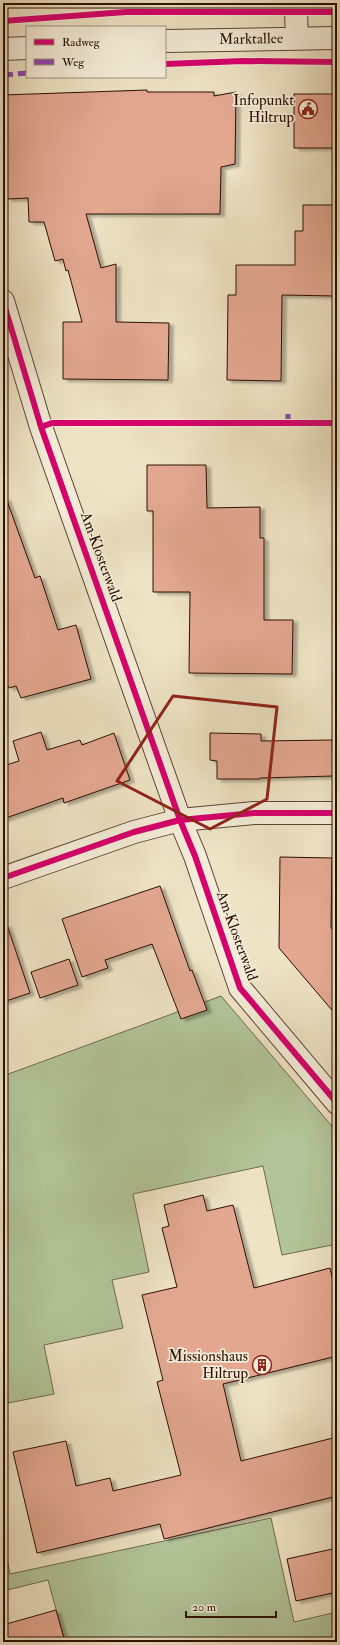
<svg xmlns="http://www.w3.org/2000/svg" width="340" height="1645" font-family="'IM FELL Double Pica',serif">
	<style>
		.green { fill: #b2c59a; stroke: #6e6a4d }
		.building { fill: #e4a891; stroke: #2b0e00; filter: url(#shadow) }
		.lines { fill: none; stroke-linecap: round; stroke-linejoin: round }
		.minor-casing { stroke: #5c4331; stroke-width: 24 }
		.minor { stroke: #f4edd9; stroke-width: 22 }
		.quiet { stroke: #8e44ad; stroke-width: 5; stroke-dasharray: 10 5; stroke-linecap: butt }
		.cycleway-casing { stroke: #f4edd9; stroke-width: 8 }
		.cycleway { stroke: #d6006c; stroke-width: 6 }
		.marked { fill: none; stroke: #8f2418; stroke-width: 3; stroke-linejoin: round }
		.labels { text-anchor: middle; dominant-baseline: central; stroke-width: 3.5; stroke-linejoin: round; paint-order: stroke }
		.street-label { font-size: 15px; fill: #2b0e00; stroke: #f4edd9 }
		.poi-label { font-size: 15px; fill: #2b0e00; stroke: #f4edd9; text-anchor: end }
	</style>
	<defs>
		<filter id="shadow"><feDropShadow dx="4.5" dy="2.5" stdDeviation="1" flood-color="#0004"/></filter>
	</defs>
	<rect width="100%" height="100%" fill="#eee3c5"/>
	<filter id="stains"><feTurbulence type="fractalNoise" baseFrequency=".005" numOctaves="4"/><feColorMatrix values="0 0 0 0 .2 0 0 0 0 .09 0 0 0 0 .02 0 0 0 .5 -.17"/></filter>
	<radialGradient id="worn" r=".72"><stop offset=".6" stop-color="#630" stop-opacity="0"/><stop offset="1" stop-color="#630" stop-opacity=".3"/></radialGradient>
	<path class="green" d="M221,996L337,1132V1244L282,1255L263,1166L133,1194L149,1272L112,1280L123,1328L44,1345L54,1394L3,1404V1076Z
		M271,1518L294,1622L337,1612V1642H65L48,1580L3,1591V1540L10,1574Z"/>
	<path class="building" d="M147,90V92H214V96L236,92L235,164L221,167L220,214H86L101,268L116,264V322L169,323L168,380L63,379V322H82L68,270L66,271L63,259L55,261L44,222H29L28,198L7,199L5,156H3V95Z
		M294,94H337V148H294Z
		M303,205H337V296L282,295L281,381L227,380L228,295H236V265H295V231H303Z
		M147,465H206L207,508L260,507V538H264V620H293L292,674L189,673L190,592H153V511H147Z
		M6,498L35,578L40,576L58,630L76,625L91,679L21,698L16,686L9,688L3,676V499Z
		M41,732L47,750L80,740L82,745L114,733L130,780L64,803L63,798L3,819V766L19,761L13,741Z
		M210,733L261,734V741L332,740L333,776L260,778V779H217V761L210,760Z
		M280,857L332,858L331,928L337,934V1016L279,948Z
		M160,886L190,971L192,970L207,1010L181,1019L152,944L105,960L108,968L82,977L62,919Z
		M3,925H7L30,993L3,1002Z
		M69,959L78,985L40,998L31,972Z
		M203,1195L207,1211L233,1205L254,1288L330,1268L337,1298V1356L223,1384L241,1461L337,1437V1496L164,1539L160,1524L37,1553L13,1452L66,1441L76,1486L110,1478L113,1491L181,1475L157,1382L163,1380L142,1295L177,1287L162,1228L169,1226L164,1205Z
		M337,1548V1592L296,1601L287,1559Z
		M56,1610L65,1642H3V1625Z"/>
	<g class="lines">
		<g class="minor-casing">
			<path id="minor" d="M296,12L297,38
				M165,41L337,38
				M3,49L27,48
				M3,301L41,427L180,820L195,856L240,988L337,1103
				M3,878L134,832L180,820L254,813H337"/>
		</g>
		<use href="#minor" class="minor"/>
		<path class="quiet" d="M3,75L27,73
			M288,414V423"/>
		<g class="cycleway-casing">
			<path id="cycleway" d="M3,21L126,12H337
				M165,64L243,61L337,62
				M3,301L41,427L180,820L195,856L240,988L337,1103
				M41,427L52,423H337
				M3,878L134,832L180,820L254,813H337"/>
		</g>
		<use href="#cycleway" class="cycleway"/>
	</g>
	<path class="marked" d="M173,696L277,707L267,799L210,829L117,781Z"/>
	<defs>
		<g id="civic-ring" transform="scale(1)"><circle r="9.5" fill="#f4edd9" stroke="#8f2418" stroke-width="1.5"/><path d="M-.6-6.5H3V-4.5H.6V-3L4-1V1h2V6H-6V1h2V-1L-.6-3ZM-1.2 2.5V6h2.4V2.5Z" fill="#8f2418"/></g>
		<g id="building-ring" transform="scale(1)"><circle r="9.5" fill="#f4edd9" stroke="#8f2418" stroke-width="1.5"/><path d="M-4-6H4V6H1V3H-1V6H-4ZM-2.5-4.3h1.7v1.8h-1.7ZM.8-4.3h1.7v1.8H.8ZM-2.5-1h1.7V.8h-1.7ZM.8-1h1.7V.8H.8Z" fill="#8f2418"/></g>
	</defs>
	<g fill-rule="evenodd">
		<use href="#civic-ring" x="308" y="109"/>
		<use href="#building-ring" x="262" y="1365"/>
	</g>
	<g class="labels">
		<g class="street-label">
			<text transform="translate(251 39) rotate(-1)">Marktallee</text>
			<text transform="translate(101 557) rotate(70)">Am Klosterwald</text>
			<text transform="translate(237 936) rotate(70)">Am Klosterwald</text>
		</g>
		<g class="poi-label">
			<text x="294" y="100">Infopunkt<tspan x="294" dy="17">Hiltrup</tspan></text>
			<text x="248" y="1356">Missionshaus<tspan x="248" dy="17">Hiltrup</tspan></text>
		</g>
	</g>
	<rect width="340" height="1645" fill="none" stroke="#eee3c5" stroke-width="16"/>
	<rect x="4" y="4" width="332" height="1637" fill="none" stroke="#2b0e00" stroke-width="2"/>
	<rect x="8" y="8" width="324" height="1629" fill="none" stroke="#2b0e00"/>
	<rect x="26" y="26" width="140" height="52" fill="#f4edd9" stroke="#a49482"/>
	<rect x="34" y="39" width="20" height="6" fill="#d6006c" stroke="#a49482"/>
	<text x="62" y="46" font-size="12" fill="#2b0e00">Radweg</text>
	<rect x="34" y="59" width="20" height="6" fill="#8e44ad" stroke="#a49482"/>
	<text x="62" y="66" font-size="12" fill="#2b0e00">Weg</text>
	<path d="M186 1611v6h90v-6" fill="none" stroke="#2b0e00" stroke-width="2"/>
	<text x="192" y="1611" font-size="12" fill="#2b0e00" stroke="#f4edd9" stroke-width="3" paint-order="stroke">20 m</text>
	<rect width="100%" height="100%" filter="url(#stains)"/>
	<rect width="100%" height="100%" fill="url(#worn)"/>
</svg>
